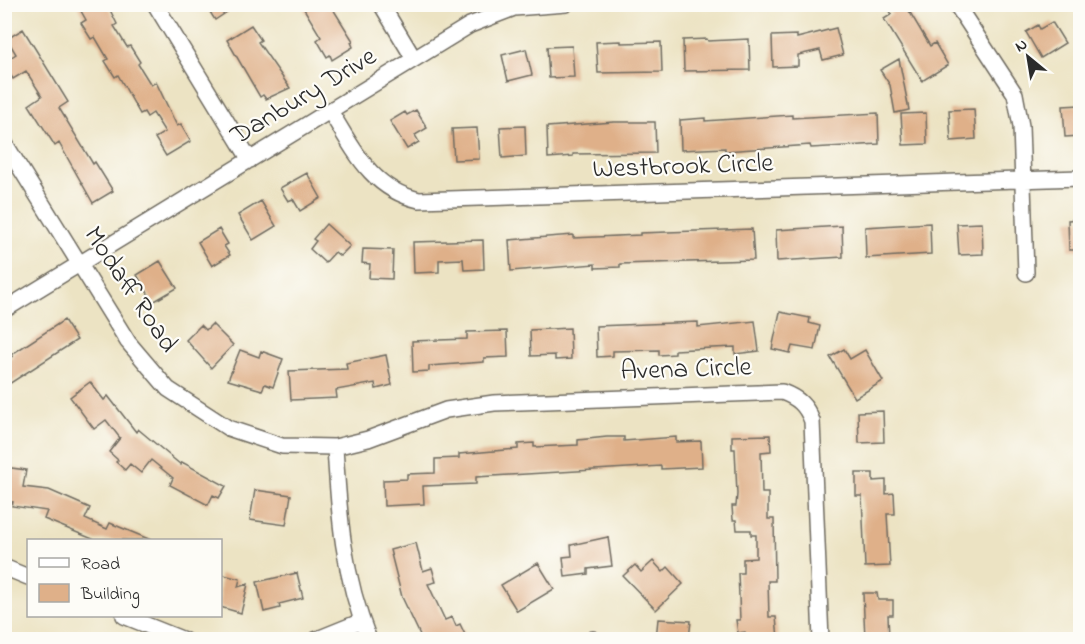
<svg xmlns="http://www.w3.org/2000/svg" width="1085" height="644" font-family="'Indie Flower',sans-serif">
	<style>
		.building { fill: #dfb089 }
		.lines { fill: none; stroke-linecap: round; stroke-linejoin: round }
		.minor-casing { stroke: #6f6b60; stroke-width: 18 }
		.minor { stroke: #fff; stroke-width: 15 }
		.labels { text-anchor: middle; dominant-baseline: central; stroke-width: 4.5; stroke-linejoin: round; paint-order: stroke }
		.street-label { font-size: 27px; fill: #2b2b2b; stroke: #fdfcf7 }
	</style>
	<rect width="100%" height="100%" fill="#fdfcf7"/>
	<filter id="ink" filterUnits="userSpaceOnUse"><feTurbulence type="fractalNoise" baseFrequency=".0167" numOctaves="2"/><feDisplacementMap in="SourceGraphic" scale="12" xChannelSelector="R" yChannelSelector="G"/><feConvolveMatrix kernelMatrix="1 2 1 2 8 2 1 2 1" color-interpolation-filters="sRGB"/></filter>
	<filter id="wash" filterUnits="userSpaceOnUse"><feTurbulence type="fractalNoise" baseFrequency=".008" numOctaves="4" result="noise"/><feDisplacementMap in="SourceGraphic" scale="24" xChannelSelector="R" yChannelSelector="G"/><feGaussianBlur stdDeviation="1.35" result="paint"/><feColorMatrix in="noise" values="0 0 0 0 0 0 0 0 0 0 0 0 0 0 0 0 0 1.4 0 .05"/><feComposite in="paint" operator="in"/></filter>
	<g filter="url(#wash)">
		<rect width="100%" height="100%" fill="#ece3c3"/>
		<g id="blocks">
			<path class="building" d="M77,4H107L117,24L114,26L127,47L130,46L140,62L138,64L151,85L156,82L177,126L181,124L191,141L166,156L155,138L165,132L153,113L147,117L144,112L140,114L118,75L115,77L105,61L108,59L95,37L91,39L81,23L86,20Z
				M205,4H239L215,20Z
				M301,4H330L353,41L351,42L353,47L332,60L330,55L327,57L317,40L321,37Z
				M895,4H905L930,46L935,43L948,65L922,81L884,19L892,14L888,9Z
				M1052,22L1065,43L1041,58L1026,32L1038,25L1040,29Z
				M251,25L261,40L258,42L290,88L266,99L263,95L260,97L227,40Z
				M836,28L843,55L823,60L820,50L798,55V66L773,67L772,36L797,35V38Z
				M23,29L68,102L59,108L93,164L95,162L113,191L93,203L59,143L55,146L29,105L42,96L26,71L13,79L4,65V62L16,54L7,39Z
				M707,39L708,41L749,39L750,70L684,71L683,40Z
				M621,41V43L661,42L662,72L598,73L596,42Z
				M572,46L574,77L549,78L547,47Z
				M526,49L532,75L508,81L502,55Z
				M899,59L909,110L895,113L890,85L880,70Z
				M1080,105V136L1065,137L1063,106Z
				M974,109L976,139L951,141L949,110Z
				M416,110L427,128L415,135L419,142L407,149L390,121L405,112L407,115Z
				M878,113L879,144L811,148L810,145L725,151V148L681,150L680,120L705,118V121L792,115V118Z
				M926,113L927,144L903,145L901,114Z
				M614,122H655L656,153L573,154V156L548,158L547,127Z
				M525,126L526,156L502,158L500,127Z
				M477,128L479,159L454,160L452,129Z
				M307,173L321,198L300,211L293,199L288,201L280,188Z
				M261,201L276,226L253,240L238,215Z
				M1080,219V250H1069L1068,220Z
				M930,223L931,254L866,258L865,227Z
				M982,223L983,254L959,255L957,224Z
				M326,224L350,246L340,256L335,252L325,263L310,249L316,241L313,239Z
				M842,226L843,257L777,261L776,230Z
				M219,229L228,244L224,246L230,255L212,266L198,242Z
				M752,229L754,260L620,264V267L595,268V264L511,271L509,240L573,235V238L640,235V233Z
				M483,240L484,269L464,270L463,259L439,260V272L414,273L413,242Z
				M363,249L393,250L392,279L369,278L370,264L362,263Z
				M160,261L177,288L153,302L137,275Z
				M780,312L810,318L809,323L820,326L815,350L792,346L790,353L772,349Z
				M64,320L77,340L9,384L4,377V362L13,356L12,354Z
				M755,321L759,351L735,354V347L712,348L675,350V354L659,355V350L613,351V356L597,357L596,326L698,322V327Z
				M212,324L233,345L211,368L186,340L201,325L206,330Z
				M570,328L571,359L555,360V355L531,356L530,330Z
				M507,331L508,357L484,358V362L429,366V371L413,372L412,341L467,339V332Z
				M844,349L850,359L865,350L883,381L855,398L830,357Z
				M240,350L259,357L261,351L283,359L273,387L265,384L262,390L228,380Z
				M386,355L392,385L376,389L375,383L336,390L337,398L291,400L289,371L347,369L346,363Z
				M90,382L104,400L108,396L136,432L138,429L181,465L182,462L226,486L219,498L213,495L208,505L170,485L173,478L151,460L141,473L130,464L125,470L116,462L118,460L109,452L120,438L106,420L94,429L70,397Z
				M883,411L884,442L859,443L858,412Z
				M770,435L771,451L761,452L762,493H768V519H774L775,581H768L769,617H776L778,639H746L745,632L738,633L736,620H740L738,573H743V559L756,558V535H751V530H737L736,520H733L732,506H736L737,494L735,449H732V436Z
				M607,437H624V441L676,437V442L701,441L702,467L661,469V466L476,477V484L423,486L424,504L384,506L383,480L407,479V474L435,473V459L459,458V454L518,449V444L534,443V447L578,445V440Z
				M4,467L26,470L23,487L49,490L90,508L85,519L107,529L110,523L151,540H95L44,519L47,511L12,506L13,502L4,501Z
				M856,473H873V481L886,480V494L894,493L895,514H887L890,566L865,567L862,496H856Z
				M255,490L291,495L286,525L250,520Z
				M608,537L612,566L588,569V574L565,577L563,557L572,556L571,545Z
				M416,543L423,571L432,568L436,582L428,584L445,620L452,617L456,626L460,624L467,639H422L402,597L390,550Z
				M653,561L663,572L668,567L683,584L656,610L623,576L635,565L641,572Z
				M538,563L554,589L517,611L501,585Z
				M297,573L303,598L279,604L280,608L264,612L257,582Z
				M220,574L240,579L238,587L248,584L241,613L220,607Z
				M863,593H877L878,600H893V615H888L889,639H865Z
				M658,619L691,621L689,639H656Z"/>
		</g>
	</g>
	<g filter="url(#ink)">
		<use href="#blocks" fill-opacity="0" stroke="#6f6b60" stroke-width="1.5"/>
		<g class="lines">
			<g class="minor-casing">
				<path id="minor" d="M155,4L250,160
					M381,4L414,59
					M956,4L1015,94L1021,126L1026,273
					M330,111C354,150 371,189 419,200L1080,178
					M4,142L128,342L168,389L228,428L282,446L335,447C339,517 343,574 369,640
					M4,310L470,25L514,8L566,4
					M335,447L368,439L446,410L494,403L782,392C798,398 806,405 812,421L821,640
					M6,568L28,577
					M124,616L184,640
					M315,640L362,621
					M593,640V639"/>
			</g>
			<use href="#minor" class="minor"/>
		</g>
	</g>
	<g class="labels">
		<g class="street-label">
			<text transform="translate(304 97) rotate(-31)">Danbury Drive</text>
			<text transform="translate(683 167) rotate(-2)">Westbrook Circle</text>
			<text transform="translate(130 290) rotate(56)">Modaff Road</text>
			<text transform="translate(686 370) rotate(-2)">Avena Circle</text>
		</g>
	</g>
	<rect width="1085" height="644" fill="none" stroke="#fdfcf7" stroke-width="24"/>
	<rect x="27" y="539" width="195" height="78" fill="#fdfcf7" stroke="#a9a8a5" stroke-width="1.5"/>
	<rect x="39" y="558" width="30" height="9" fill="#ffffff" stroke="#a9a8a5" stroke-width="1.5"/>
	<text x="81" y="569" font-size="18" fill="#2b2b2b">Road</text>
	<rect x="39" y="584" width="30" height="18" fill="#dfb089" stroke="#a9a8a5" stroke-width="1.5"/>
	<text x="81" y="599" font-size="18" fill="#2b2b2b">Building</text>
	<g transform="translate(1028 57) rotate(330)" stroke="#fdfcf7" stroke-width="4.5" paint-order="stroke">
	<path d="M0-4.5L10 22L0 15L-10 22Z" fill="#2b2b2b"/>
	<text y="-9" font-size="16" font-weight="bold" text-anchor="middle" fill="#2b2b2b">N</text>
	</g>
</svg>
